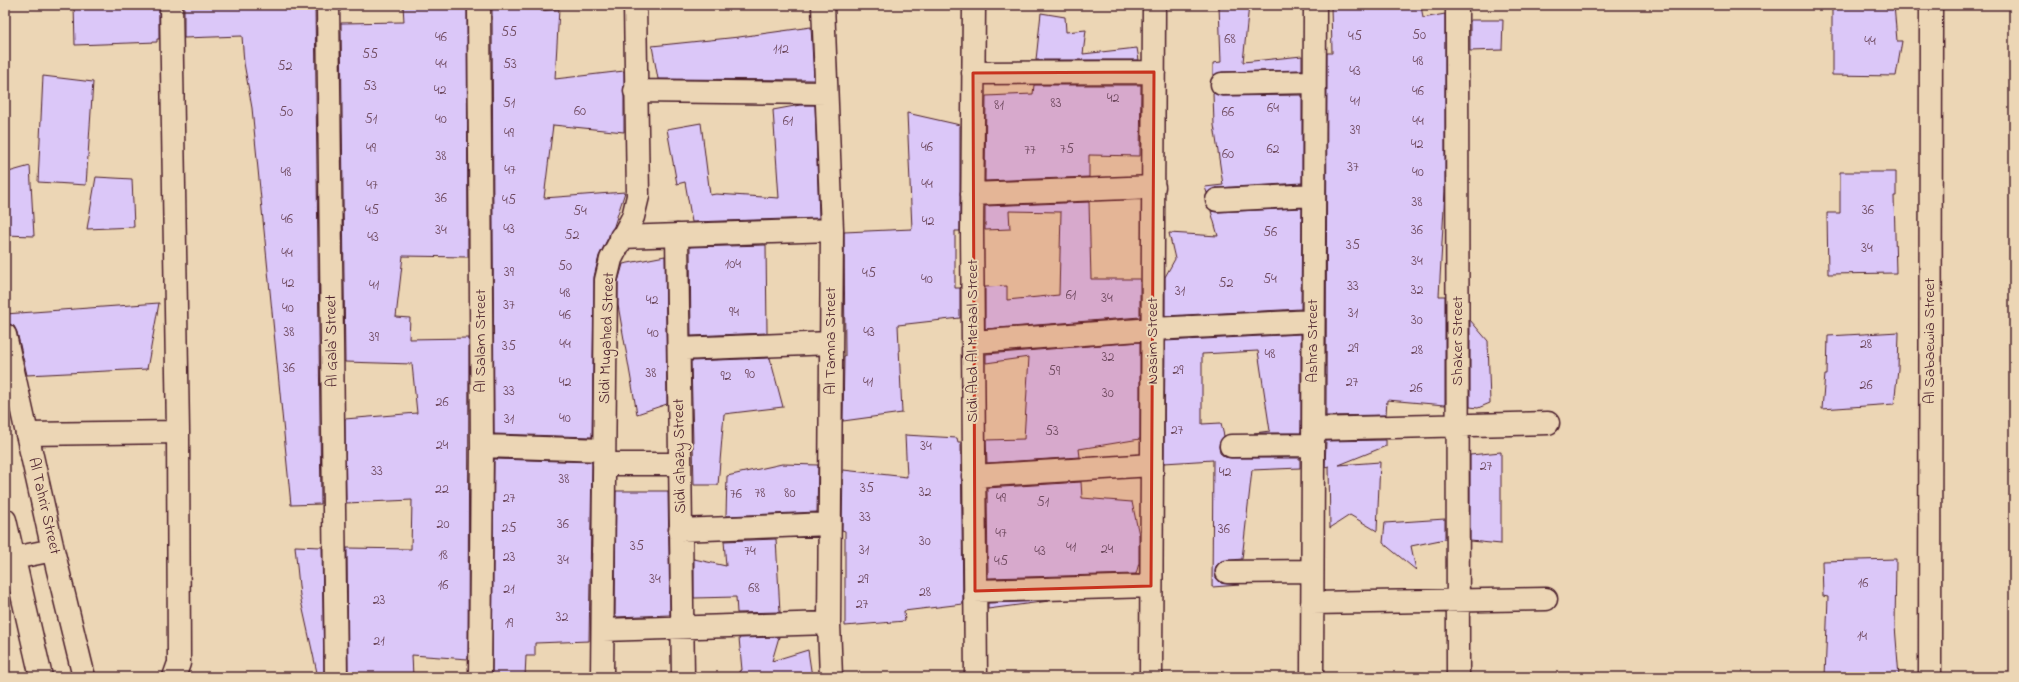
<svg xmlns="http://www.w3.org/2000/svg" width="2019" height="682" font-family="'Indie Flower',sans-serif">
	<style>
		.building { fill: #dbc7f8; stroke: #4a1f2b }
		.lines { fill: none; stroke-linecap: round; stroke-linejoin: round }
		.minor-casing { stroke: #4a1f2b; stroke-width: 25 }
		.secondary-casing { stroke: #4a1f2b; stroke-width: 25 }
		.minor { stroke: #ecd6b5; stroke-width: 22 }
		.secondary { stroke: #ecd6b5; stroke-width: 22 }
		.marked { fill: #c8321e; fill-opacity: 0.2; stroke: #c8321e; stroke-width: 3; stroke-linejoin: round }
		.labels { text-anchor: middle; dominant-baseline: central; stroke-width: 4; stroke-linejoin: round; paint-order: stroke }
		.number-label { font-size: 14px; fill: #6e495e }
		.street-label { font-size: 16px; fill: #4a1f2b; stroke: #ecd6b5 }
	</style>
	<rect width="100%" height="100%" fill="#ecd6b5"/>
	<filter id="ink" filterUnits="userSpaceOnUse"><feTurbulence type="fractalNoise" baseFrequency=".025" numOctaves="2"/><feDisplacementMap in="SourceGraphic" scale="8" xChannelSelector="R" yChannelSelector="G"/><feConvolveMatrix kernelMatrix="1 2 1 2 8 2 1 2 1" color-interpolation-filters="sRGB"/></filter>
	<g filter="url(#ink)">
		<path class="building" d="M74,5H159V39H157V42L75,45Z
			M184,5H315L321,504L291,505L252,108L244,63L242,36L184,38Z
			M403,5H467L468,257L403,256L396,317L410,318L409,339L469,338L468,659L412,655L413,677H348L347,548L411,549L412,500L346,503L345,419L417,413L412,364L345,362L341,23L404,22Z
			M492,5H541V11L559,9L555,79L624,71V132L553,125L544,198L625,192L614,226L599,256L594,277L592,437L494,434Z
			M1219,5H1249L1243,62L1302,56V70L1222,72L1213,76V63L1221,62Z
			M1331,5H1421L1423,18L1445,14V190L1439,296H1445V405L1387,400L1386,415L1326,416L1327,53H1332Z
			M1832,5H1894L1897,41H1902L1896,76L1832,75Z
			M1041,13L1065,17L1066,32L1086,30L1083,54L1137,48L1139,60H1036Z
			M1470,20H1503L1502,50L1470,51Z
			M811,27L814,80L658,79L652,46L739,37Z
			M43,76L93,82L86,185L38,182Z
			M1034,85H1141L1140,156L1089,155V177L985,181L986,96L1033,94Z
			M1213,93L1222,96L1302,95V183L1216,188L1207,193L1205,187L1223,185L1214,125Z
			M800,105H815L819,218L692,222L685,182L677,184L667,129L701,123L710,195L716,194L779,198L773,110Z
			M907,113L960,125V231H955V288H960V318L898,325L902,413L843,421L844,356H845L844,232L912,229Z
			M30,166L34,236L5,235V173Z
			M1840,172H1896V196H1894L1896,273L1828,274L1827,213H1840Z
			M96,177L132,179L134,227L87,229Z
			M1089,202L1091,279H1140V317L985,329V287L1007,286V300L1059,295L1061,212L1009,211L1010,229L985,230V206Z
			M1302,208L1301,309L1165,316V277L1175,259L1169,233L1218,236L1211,211L1218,212Z
			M766,245L767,333L691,336L690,247Z
			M665,256L667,404L637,414L618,305V282L623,264Z
			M159,303L147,369L27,375L17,332L14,326L5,323V314Z
			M1470,320L1488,341L1490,403L1478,408L1470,407Z
			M1899,332L1898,369L1894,404L1822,409L1825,375H1827L1828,336Z
			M1301,334V433H1254L1270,431L1258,351L1202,354V424L1221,423L1224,436L1219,446L1220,453L1225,457L1231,458H1300V468L1252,470L1242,559L1221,561L1216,566L1215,572L1216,578L1221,583L1240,585L1212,587L1213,460L1164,463L1165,341Z
			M1140,342V439L1079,449L1080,457L987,463L986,440L1024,439L1029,357L986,363V354Z
			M770,358L783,407L724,414L718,485H694L691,361Z
			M905,435L957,438L958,442H961L963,604L904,611L905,621L845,626V531L842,530L843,470L907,477Z
			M1386,440V446L1339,465L1380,462L1377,531L1350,515L1330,528L1329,466L1325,467L1326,441Z
			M1501,452V544L1470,541V455Z
			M494,459L592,462L589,641L535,643V656H526L525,677H492Z
			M782,464L818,465L817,512L726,516L727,476Z
			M1081,482L1082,498L1132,502L1139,535V563L1136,574L988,578L987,488Z
			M616,491H668L670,615L615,617Z
			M1445,519V539L1411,546L1416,570L1383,543L1385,523Z
			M776,539L780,612L737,613L736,597L694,598V559L726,566L724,541Z
			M295,546L322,547L324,677H318L300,596Z
			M1896,559L1895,626L1899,677H1825L1828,597L1823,596L1822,561Z
			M1049,601L988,609V603Z
			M779,637L772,661L808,650L812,677H740L739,671L742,670L739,638Z"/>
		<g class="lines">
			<g class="minor-casing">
				<path id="minor" d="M171,5L178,432L179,663L174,677
					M328,5L336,677
					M479,5L482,446L480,677
					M823,5L832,230L829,623L831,677
					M974,5L972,231L976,677
					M1457,5L1458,677
					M973,73L1154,72
					M1222,84L1314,82
					M635,91L826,93
					M972,194L1154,187
					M1217,200L1314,195
					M677,235L683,677
					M621,237L832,230
					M973,342L1153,329L1313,321
					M679,349L831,343
					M1313,429L1548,423
					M27,434L178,432
					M482,446L604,450
					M1231,446L1313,445
					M604,464H680
					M973,476L1152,465
					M680,530L829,524
					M1227,572L1312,571
					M975,591L1151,586
					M1312,603L1546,599
					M603,630L829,623
					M602,677L606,280L611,259L633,217L638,196L635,5
					M1151,677L1154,5
					M1312,677L1315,5
					M1930,677L1931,5"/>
			</g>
			<g class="secondary-casing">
				<path id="secondary" d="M5,335L53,550L84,677
					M5,520L41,677
					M14,558L53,550"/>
			</g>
			<use href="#minor" class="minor"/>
			<use href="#secondary" class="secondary"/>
		</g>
	</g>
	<path class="marked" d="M1154,72L1151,586L975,591L973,73Z"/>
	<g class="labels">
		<g class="number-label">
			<text x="509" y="32">55</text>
			<text x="1419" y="35">50</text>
			<text x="1355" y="36">45</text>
			<text x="441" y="37">46</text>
			<text x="1230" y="39">68</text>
			<text x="1870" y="41">44</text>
			<text x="781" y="49">112</text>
			<text x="370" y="54">55</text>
			<text x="1418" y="61">48</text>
			<text x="441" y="64">44</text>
			<text x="510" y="64">53</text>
			<text x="285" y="66">52</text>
			<text x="1355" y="71">43</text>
			<text x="370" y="86">53</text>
			<text x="440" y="90">42</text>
			<text x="1418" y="91">46</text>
			<text x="1113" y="98">42</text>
			<text x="1355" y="101">41</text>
			<text x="509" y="103">51</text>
			<text x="1056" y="103">83</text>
			<text x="999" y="105">81</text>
			<text x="1273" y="108">64</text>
			<text x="580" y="111">60</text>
			<text x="286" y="112">50</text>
			<text x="1228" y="112">66</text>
			<text x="371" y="119">51</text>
			<text x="441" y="119">40</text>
			<text x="788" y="121">61</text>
			<text x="1418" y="121">44</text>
			<text x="1355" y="130">39</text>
			<text x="509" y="133">49</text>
			<text x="1417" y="144">42</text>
			<text x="927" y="147">46</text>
			<text x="371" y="148">49</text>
			<text x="1067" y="149">75</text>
			<text x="1273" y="149">62</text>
			<text x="1030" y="150">77</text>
			<text x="1228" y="154">60</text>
			<text x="441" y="156">38</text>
			<text x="1353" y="167">37</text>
			<text x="510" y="170">47</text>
			<text x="286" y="172">48</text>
			<text x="1418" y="172">40</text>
			<text x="927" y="184">44</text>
			<text x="372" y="185">47</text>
			<text x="441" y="198">36</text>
			<text x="509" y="200">45</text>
			<text x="1417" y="202">38</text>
			<text x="372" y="210">45</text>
			<text x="1868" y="210">36</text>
			<text x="580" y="211">54</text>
			<text x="287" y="219">46</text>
			<text x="928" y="221">42</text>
			<text x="509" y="229">43</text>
			<text x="441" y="230">34</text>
			<text x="1417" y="230">36</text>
			<text x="1270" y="232">56</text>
			<text x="572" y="235">52</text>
			<text x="373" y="237">43</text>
			<text x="1353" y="245">35</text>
			<text x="1867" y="248">34</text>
			<text x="287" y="253">44</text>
			<text x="1417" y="261">34</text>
			<text x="733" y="264">104</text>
			<text x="565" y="266">50</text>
			<text x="509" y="272">39</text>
			<text x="869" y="273">45</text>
			<text x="927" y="279">40</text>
			<text x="1270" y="279">54</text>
			<text x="288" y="283">42</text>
			<text x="1226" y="283">52</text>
			<text x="374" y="285">41</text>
			<text x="1353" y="286">33</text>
			<text x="1417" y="290">32</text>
			<text x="1180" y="291">31</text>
			<text x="565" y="293">48</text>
			<text x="1071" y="295">61</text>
			<text x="1107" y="298">34</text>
			<text x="652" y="300">42</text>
			<text x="509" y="305">37</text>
			<text x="288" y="308">40</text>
			<text x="734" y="312">94</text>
			<text x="1353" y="313">31</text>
			<text x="565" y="315">46</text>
			<text x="1417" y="320">30</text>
			<text x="289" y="332">38</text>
			<text x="869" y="332">43</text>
			<text x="653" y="333">40</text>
			<text x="374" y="337">39</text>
			<text x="565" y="344">44</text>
			<text x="1866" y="344">28</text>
			<text x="509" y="346">35</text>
			<text x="1353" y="348">29</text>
			<text x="1417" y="350">28</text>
			<text x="1270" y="354">48</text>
			<text x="1108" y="357">32</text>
			<text x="289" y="368">36</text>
			<text x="1178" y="370">29</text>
			<text x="1054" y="371">59</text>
			<text x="651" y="373">38</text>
			<text x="750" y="374">90</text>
			<text x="726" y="376">92</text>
			<text x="565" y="382">42</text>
			<text x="868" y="382">41</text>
			<text x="1352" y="382">27</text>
			<text x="1866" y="385">26</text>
			<text x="1416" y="388">26</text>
			<text x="509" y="391">33</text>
			<text x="1108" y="393">30</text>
			<text x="442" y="402">26</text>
			<text x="565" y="418">40</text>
			<text x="509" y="419">31</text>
			<text x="1177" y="430">27</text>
			<text x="1052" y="431">53</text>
			<text x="442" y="445">24</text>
			<text x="926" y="446">34</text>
			<text x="1486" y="466">27</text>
			<text x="377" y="471">33</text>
			<text x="1225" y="472">42</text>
			<text x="564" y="479">38</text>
			<text x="867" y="488">35</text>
			<text x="442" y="489">22</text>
			<text x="925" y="492">32</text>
			<text x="760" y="493">78</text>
			<text x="790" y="493">80</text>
			<text x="736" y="494">76</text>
			<text x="509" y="498">27</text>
			<text x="1001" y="498">49</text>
			<text x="1043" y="502">51</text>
			<text x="865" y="517">33</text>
			<text x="443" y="524">20</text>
			<text x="563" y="524">36</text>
			<text x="509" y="528">25</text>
			<text x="1224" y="529">36</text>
			<text x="1001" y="533">47</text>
			<text x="925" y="541">30</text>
			<text x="637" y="546">35</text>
			<text x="1071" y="547">41</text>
			<text x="1107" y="549">24</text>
			<text x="864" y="550">31</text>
			<text x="750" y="551">74</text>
			<text x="1040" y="551">43</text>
			<text x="443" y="555">18</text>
			<text x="509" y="557">23</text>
			<text x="563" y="560">34</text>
			<text x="1001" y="561">45</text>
			<text x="655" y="579">34</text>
			<text x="863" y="579">29</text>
			<text x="1863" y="583">16</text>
			<text x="443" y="585">16</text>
			<text x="754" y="588">68</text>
			<text x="509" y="589">21</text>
			<text x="925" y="592">28</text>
			<text x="379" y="600">23</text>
			<text x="862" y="604">27</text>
			<text x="562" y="617">32</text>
			<text x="509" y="623">19</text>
			<text x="1862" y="636">14</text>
			<text x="379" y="641">21</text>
		</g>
		<g class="street-label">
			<text transform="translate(607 338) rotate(-88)">Sidi Mugahed Street</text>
			<text transform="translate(332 341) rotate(-91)">Al Gala' Street</text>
			<text transform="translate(481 341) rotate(-90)">Al Salam Street</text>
			<text transform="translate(831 341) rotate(-90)">Al Tamna Street</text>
			<text transform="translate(973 341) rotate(-90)">Sidi Abd Al Metaal Street</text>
			<text transform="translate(1153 341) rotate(-90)">Nasim Street</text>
			<text transform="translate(1313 341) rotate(-90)">Ashra Street</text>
			<text transform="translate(1458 341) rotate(-90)">Shaker Street</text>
			<text transform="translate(1930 341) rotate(-90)">Al Sabaewia Street</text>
			<text transform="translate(680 456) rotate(-91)">Sidi Ghazy Street</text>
			<text transform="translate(44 506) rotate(77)">Al Tahrir Street</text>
		</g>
	</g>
	<rect width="2019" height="682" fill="none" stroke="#ecd6b5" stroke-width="20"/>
	<rect x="10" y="10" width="1999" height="662" fill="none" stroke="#4a1f2b" stroke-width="1.5" filter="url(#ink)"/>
</svg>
